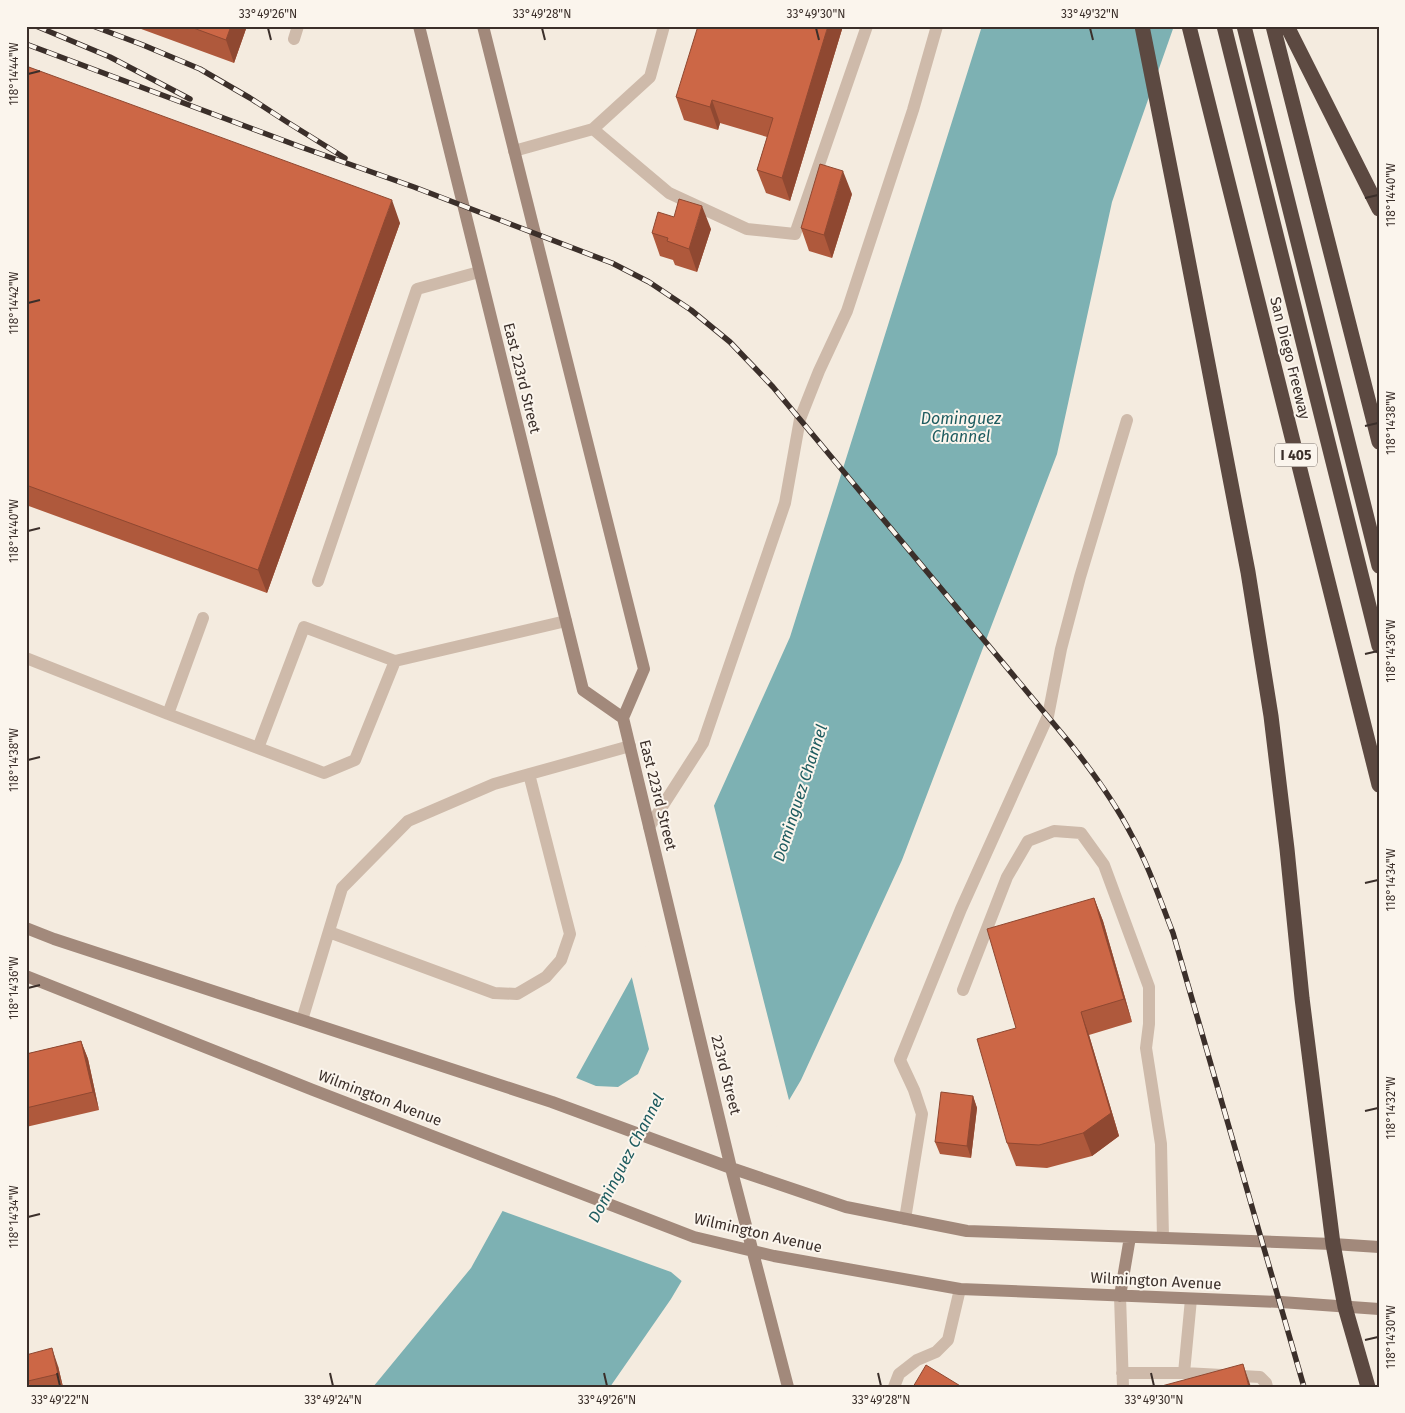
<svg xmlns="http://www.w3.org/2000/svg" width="1405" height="1413" font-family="'Fira Sans',sans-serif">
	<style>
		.water { fill: #7db1b3 }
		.pier { fill: #f4ebdf }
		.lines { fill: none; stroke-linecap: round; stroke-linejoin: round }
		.lane { stroke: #cebaaa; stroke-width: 12 }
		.secondary { stroke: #a2897b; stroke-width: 12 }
		.highway { stroke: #5c4941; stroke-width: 15 }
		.rail-casing { stroke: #3b2f2a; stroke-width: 5.5 }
		.rail { stroke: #fbf5ed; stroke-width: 4; stroke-dasharray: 11; stroke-linecap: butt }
		.wall { fill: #af593c }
		.shaded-wall { fill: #8f4831 }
		.building { fill: #cc6746; stroke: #8f4831 }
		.ticks { fill: none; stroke: #3b2f2a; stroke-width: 2 }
		.labels { text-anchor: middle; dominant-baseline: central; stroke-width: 4; stroke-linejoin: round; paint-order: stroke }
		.shield { fill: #fbf5ed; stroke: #756a64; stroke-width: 1 }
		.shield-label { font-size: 14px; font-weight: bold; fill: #3b2f2a }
		.street-label { font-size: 15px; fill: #3b2f2a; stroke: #fbf5ed }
		.water-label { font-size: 16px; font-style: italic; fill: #1d5b5f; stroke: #fbf5ed }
		.neatline { fill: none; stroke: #3b2f2a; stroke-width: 2 }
		.ticks-label { font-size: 12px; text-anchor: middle; fill: #3b2f2a }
	</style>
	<rect width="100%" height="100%" fill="#f4ebdf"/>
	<path class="water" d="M982,26H1174L1112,202L1057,454L902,860L801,1080L671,1299L610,1387H373L471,1268L658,930L790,637Z"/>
	<path class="pier" d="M713,802L790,1104L684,1283L671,1272L500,1210L574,1077L596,1086L618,1087L638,1074L649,1049L631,974L655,929Z"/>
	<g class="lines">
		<path class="lane" d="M294,39L298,26
			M593,129L669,193L747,229L795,234L867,26
			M514,151L593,129L650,77L664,26
			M318,581L417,289L479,272
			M203,618L168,714L324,773L355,760L395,661L566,621
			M26,658L168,714
			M258,748L304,627L395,661
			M649,827L703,743L785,503L800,419L819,371L847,311L913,110L937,26
			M329,932L494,993L517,994L546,977L561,960L570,934L529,774
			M963,990L1007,877L1028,841L1054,831L1081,833L1104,865L1149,987V1024L1146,1048L1161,1144L1163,1238
			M302,1020L342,888L408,821L494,784L630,746
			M905,1219L922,1114L914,1090L900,1060L961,909L1048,716L1061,649L1080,577L1127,420
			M1120,1296L1123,1387
			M1191,1299L1184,1373L1260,1377L1266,1383L1267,1387
			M1122,1373H1184
			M894,1387L899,1374L917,1360L936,1352L948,1340L960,1289"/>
		<path class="secondary" d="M419,26L583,690L623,718
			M483,26L644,669L623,718L731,1168L788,1387
			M26,928L54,939L552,1102L731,1168L846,1207L967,1231L1333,1244L1379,1247
			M26,976L313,1090L694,1237L774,1256L960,1289L1281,1302L1379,1309
			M1120,1296L1130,1237"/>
		<path class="highway" d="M1142,26L1181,223L1248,572L1271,716L1287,849L1302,998L1333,1244L1345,1307L1368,1387
			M1189,26L1379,785
			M1224,26L1379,646
			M1244,26L1379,566
			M1273,26L1379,442
			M1287,26L1379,209"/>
		<g class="rail-casing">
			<path id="rail" d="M36,26L110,57L190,99
				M93,26L143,45L200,69L250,98L287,122L345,158
				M26,44L301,147L414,187L612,263L649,282L691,310L730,342L773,387L1069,742C1092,771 1114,801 1131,834C1149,866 1160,900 1173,933L1304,1387"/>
		</g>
		<use href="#rail" class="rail"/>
	</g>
	<path class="wall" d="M133,26H247L234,63Z
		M843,26L790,201L766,193L757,170L767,137L720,123L718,130L684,120L676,97Z
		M26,66L400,223L267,593L26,505Z
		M852,194L832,258L809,251L801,228Z
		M711,229L697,272L675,265L673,260L660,256L652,233Z
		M1094,898L1103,921L1132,1022L1089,1035L1119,1136L1092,1156L1047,1168L1016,1166L1007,1143L1016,1028Z
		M81,1041L88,1059L99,1110L26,1127V1054Z
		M973,1096L977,1108L971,1158L940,1154L935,1142Z
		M58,1366L63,1387H30L28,1381Z"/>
	<path class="shaded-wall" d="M231,26H247L234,63L226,40Z
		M828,26H843L790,201L782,178Z
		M712,100L720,123L718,130L710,107Z
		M843,171L852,194L832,258L824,235Z
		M392,200L400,223L267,593L258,570Z
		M702,206L711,229L697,272L689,249Z
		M1094,898L1103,921L1132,1022L1124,999Z
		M1081,1012L1089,1035L1119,1136L1092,1156L1083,1133Z
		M81,1041L88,1059L99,1110L93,1092Z
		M973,1096L977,1108L971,1158L967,1146Z
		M52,1348L58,1366L63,1387L58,1374Z
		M1243,1364L1251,1387H1249Z"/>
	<path class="building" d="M188,26H231L226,40Z
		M698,26H828L782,178L757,170L773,118L712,100L710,107L676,97Z
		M26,66L392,200L258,570L26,485Z
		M820,164L843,171L824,235L801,228Z
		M679,199L702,206L689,249L667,241L668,238L652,233L658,212L674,217Z
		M1094,898L1124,999L1081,1012L1111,1113L1083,1133L1039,1145L1007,1143L977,1039L1016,1028L987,929Z
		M81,1041L93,1092L26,1108V1054Z
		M941,1092L973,1096L967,1146L935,1142Z
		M52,1348L58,1374L28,1381L26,1376V1355Z
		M1243,1364L1249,1387H1158Z
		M926,1365L962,1387H913Z"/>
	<path class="ticks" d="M268,28L271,40M542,28L545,40M816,28L819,40M1090,28L1093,40M28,74L40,71M1365,198L1378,195M28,303L40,300M1365,426L1378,423M28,531L40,528M1365,654L1378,651M28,760L40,757M1365,883L1378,880M28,988L40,985M1365,1111L1378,1108M28,1217L40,1214M1365,1340L1378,1337M57,1373L60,1386M330,1373L333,1386M604,1373L607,1386M878,1373L881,1386M1151,1373L1154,1386"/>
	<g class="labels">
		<rect class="shield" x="1275" y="443.5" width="42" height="23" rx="4"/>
		<g class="shield-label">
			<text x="1296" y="455">I 405</text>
		</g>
		<g class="street-label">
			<text transform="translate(1290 358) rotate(76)">San Diego Freeway</text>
			<text transform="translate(522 378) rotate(76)">East 223rd Street</text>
			<text transform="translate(658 795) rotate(76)">East 223rd Street</text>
			<text transform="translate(726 1075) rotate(76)">223rd Street</text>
			<text transform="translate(380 1098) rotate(21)">Wilmington Avenue</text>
			<text transform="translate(758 1233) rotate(13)">Wilmington Avenue</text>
			<text transform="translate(1156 1281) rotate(3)">Wilmington Avenue</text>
		</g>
		<g class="water-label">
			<text x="961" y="418">Dominguez<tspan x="961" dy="18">Channel</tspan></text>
			<text transform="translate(800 793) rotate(-72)">Dominguez Channel</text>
			<text transform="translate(626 1158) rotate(-62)">Dominguez Channel</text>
		</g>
	</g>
	<rect width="1405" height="1413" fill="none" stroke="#fbf5ed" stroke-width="55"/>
	<rect x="28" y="28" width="1350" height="1358" class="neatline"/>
	<g class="ticks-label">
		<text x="268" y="18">33°49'26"N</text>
		<text x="542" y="18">33°49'28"N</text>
		<text x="816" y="18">33°49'30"N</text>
		<text x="1090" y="18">33°49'32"N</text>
		<text transform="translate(14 74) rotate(-90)" y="4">118°14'44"W</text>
		<text transform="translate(1391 195) rotate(-90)" y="4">118°14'40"W</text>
		<text transform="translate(14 303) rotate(-90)" y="4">118°14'42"W</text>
		<text transform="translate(1391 423) rotate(-90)" y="4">118°14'38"W</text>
		<text transform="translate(14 531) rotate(-90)" y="4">118°14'40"W</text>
		<text transform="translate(1391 651) rotate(-90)" y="4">118°14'36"W</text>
		<text transform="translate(14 760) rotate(-90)" y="4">118°14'38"W</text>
		<text transform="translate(1391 880) rotate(-90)" y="4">118°14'34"W</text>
		<text transform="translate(14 988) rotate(-90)" y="4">118°14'36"W</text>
		<text transform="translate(1391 1108) rotate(-90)" y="4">118°14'32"W</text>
		<text transform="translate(14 1217) rotate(-90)" y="4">118°14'34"W</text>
		<text transform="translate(1391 1337) rotate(-90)" y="4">118°14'30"W</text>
		<text x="60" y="1404">33°49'22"N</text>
		<text x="333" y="1404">33°49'24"N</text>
		<text x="607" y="1404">33°49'26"N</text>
		<text x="881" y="1404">33°49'28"N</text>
		<text x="1154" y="1404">33°49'30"N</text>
	</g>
</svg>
